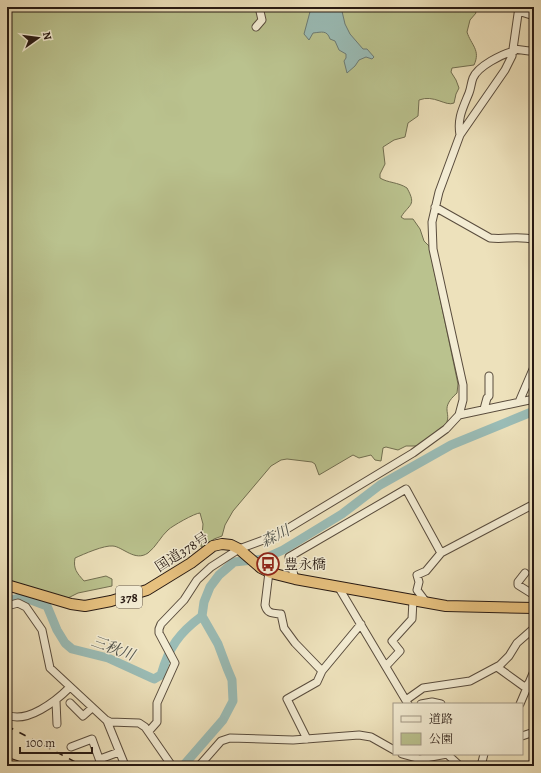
<svg xmlns="http://www.w3.org/2000/svg" width="541" height="773" font-family="Alegreya,'Noto Serif JP',serif">
	<style>
		.green { fill: #bac28e; stroke: #716e50 }
		.water { fill: #9abcb6; stroke: #6c7b75 }
		.lines { fill: none; stroke-linecap: round; stroke-linejoin: round }
		.river { stroke: #9abcb6; stroke-width: 9 }
		.minor-casing { stroke: #594c3d; stroke-width: 9 }
		.highway-casing { stroke: #281a13; stroke-width: 12 }
		.minor { stroke: #f3ecd3; stroke-width: 7 }
		.highway { stroke: #e6c07e; stroke-width: 10 }
		.rail { stroke: #281a13; stroke-width: 1.5; stroke-dasharray: 7 7; stroke-linecap: butt }
		.labels { text-anchor: middle; dominant-baseline: central; stroke-width: 3; stroke-linejoin: round; paint-order: stroke }
		.shield { fill: #f3ecd3; stroke: #65594d; stroke-width: 1 }
		.shield-label { font-size: 13px; font-weight: bold; fill: #281a13 }
		.street-label { font-size: 14px; fill: #281a13; stroke: #f3ecd3 }
		.poi-label { font-size: 14px; fill: #281a13; stroke: #f3ecd3; text-anchor: start }
		.water-label { font-size: 15px; font-style: italic; fill: #50534c; stroke: #f3ecd3 }
	</style>
	<rect width="100%" height="100%" fill="#ede1bb"/>
	<filter id="stains"><feTurbulence type="fractalNoise" baseFrequency=".005" numOctaves="4"/><feColorMatrix values="0 0 0 0 .2 0 0 0 0 .09 0 0 0 0 .02 0 0 0 .5 -.17"/></filter>
	<radialGradient id="worn" r=".72"><stop offset=".6" stop-color="#630" stop-opacity="0"/><stop offset="1" stop-color="#630" stop-opacity=".3"/></radialGradient>
	<path class="green" d="M7,7H468L475,10L476,13L470,20L467,32C471,45 481,50 474,65L452,68L451,72L456,80L459,88L456,94L454,103C446,107 434,94 419,100L418,116L408,123L405,137L394,140L383,147L385,164L380,174V178C388,183 398,182 407,188C417,206 409,204 401,217L404,219H413L420,229L424,241L429,246L458,384L457,393C439,409 452,412 446,424L417,446H406L398,450L386,447L383,448L381,461L375,460L371,455L359,458L353,455L319,475L315,464L312,462L287,459L281,460L271,466L233,511L225,525L222,536L214,539L203,547H201L203,524L200,513C195,513 172,526 168,530C161,536 156,547 148,553C135,562 123,547 113,546C104,545 84,554 75,558C73,569 77,573 84,581L106,576L112,579V586L78,593L68,598H62L13,584L7,580Z"/>
	<path class="water" d="M313,7H341L345,24L350,34L363,49H367L374,57L372,59L366,57L359,60L355,66L347,73L344,61L346,58V54L339,50L335,41L330,39C327,30 322,32 313,33L309,40L304,34L311,8Z"/>
	<g class="lines">
		<path class="river" d="M7,601L23,597L47,606L57,630L65,643L72,649L108,658L154,679L161,675C169,647 179,633 202,616
			M183,766L223,720L233,701L232,680L227,668L218,644L202,616L204,602L210,587L219,575L234,562L263,559L283,550L342,514L380,485L451,445L534,411"/>
		<g class="minor-casing">
			<path id="minor" d="M518,11L534,16
				M256,27L262,20L259,7
				M514,49L529,51L534,50
				M460,135C457,118 463,108 469,93C471,88 471,83 473,78C478,66 502,54 514,51
				M435,207L490,238C505,240 520,235 534,240
				M7,389V395
				M519,402L534,367
				M484,409L487,398L489,396V376
				M459,415L534,399
				M269,572L265,605C267,614 273,613 281,614L284,628L295,643L322,671
				M525,573L518,582V585L534,595
				M295,579L289,557L406,489L441,553L534,504
				M339,588L408,704
				M426,602L417,590L419,582L417,575L426,571L441,553
				M7,606L18,603L26,607L42,630L50,668L106,720L110,722L139,723L145,727L172,766
				M386,666L400,651L392,641L412,619L413,600
				M497,667L526,688
				M528,684L534,691
				M406,700L423,688L470,681L500,665L509,656L517,643L534,628
				M56,701L57,724
				M70,703L83,716L92,708
				M421,704L432,702L441,704
				M520,704L534,671
				M7,715C27,724 56,701 69,688
				M107,721L124,763
				M149,731L157,722V703L175,663L159,633V629L161,624L184,600L197,580L211,567L239,549L277,535L413,453L446,429L459,415L463,400V385L433,249L432,222L439,192L460,135L505,70L512,56L519,7
				M522,736L534,732
				M307,739L287,699L317,682L322,671L361,624
				M71,747L92,739L101,764
				M402,754L420,759L447,754
				M447,754L460,766
				M100,759L119,752
				M199,766L221,741L230,738L293,740L359,735L371,737L394,750
				M481,766L484,754"/>
		</g>
		<g class="highway-casing">
			<path id="highway" d="M7,585L71,604L85,606L111,601L147,590L191,563L213,546L222,544L231,545L239,549L261,568L271,573L295,579L446,606L534,608
				M7,763L16,766"/>
		</g>
		<use href="#minor" class="minor"/>
		<use href="#highway" class="highway"/>
		<path class="rail" d="M7,726L83,766"/>
	</g>
	<defs>
		<g id="bus-ring" transform="scale(1.15)"><circle r="9.5" fill="#f3ecd3" stroke="#8f2418" stroke-width="1.5"/><path d="M-5-6H5V4H4V6H2V4H-2V6H-4V4H-5ZM-3.5-4V0h7V-4ZM-3.5 1.2v1.5H-2V1.2ZM2 1.2v1.5H3.5V1.2Z" fill="#8f2418"/></g>
	</defs>
	<g fill-rule="evenodd">
		<use href="#bus-ring" x="268" y="564"/>
	</g>
	<g class="labels">
		<rect class="shield" x="116" y="586" width="26" height="22" rx="3"/>
		<g class="shield-label">
			<text x="129" y="597">378</text>
		</g>
		<g class="street-label">
			<text transform="translate(182 552) rotate(-33)">国道378号</text>
		</g>
		<g class="poi-label">
			<text x="284" y="564">豊永橋</text>
		</g>
		<g class="water-label">
			<text transform="translate(275 536) rotate(-27)">森川</text>
			<text transform="translate(113 648) rotate(20)">三秋川</text>
		</g>
	</g>
	<rect width="541" height="773" fill="none" stroke="#ede1bb" stroke-width="24"/>
	<rect x="8" y="8" width="525" height="757" fill="none" stroke="#281a13" stroke-width="2"/>
	<rect x="12" y="12" width="517" height="749" fill="none" stroke="#281a13"/>
	<rect x="393" y="703" width="130" height="52" fill="#f3ecd3" stroke="#a29886"/>
	<rect x="401" y="716" width="20" height="6" fill="#f3ecd3" stroke="#a29886"/>
	<text x="429" y="723" font-size="12" fill="#281a13">道路</text>
	<rect x="401" y="733" width="20" height="12" fill="#bac28e" stroke="#a29886"/>
	<text x="429" y="743" font-size="12" fill="#281a13">公園</text>
	<g transform="translate(38 38) rotate(76)" stroke="#f3ecd3" stroke-width="3" paint-order="stroke">
	<path d="M0-3L7 15L0 10L-7 15Z" fill="#281a13"/>
	<text y="-6" font-size="11" font-weight="bold" text-anchor="middle" fill="#281a13">N</text>
	</g>
	<path d="M20 747v6h72v-6" fill="none" stroke="#281a13" stroke-width="2"/>
	<text x="26" y="747" font-size="12" fill="#281a13" stroke="#f3ecd3" stroke-width="3" paint-order="stroke">100 m</text>
	<rect width="100%" height="100%" filter="url(#stains)"/>
	<rect width="100%" height="100%" fill="url(#worn)"/>
</svg>
